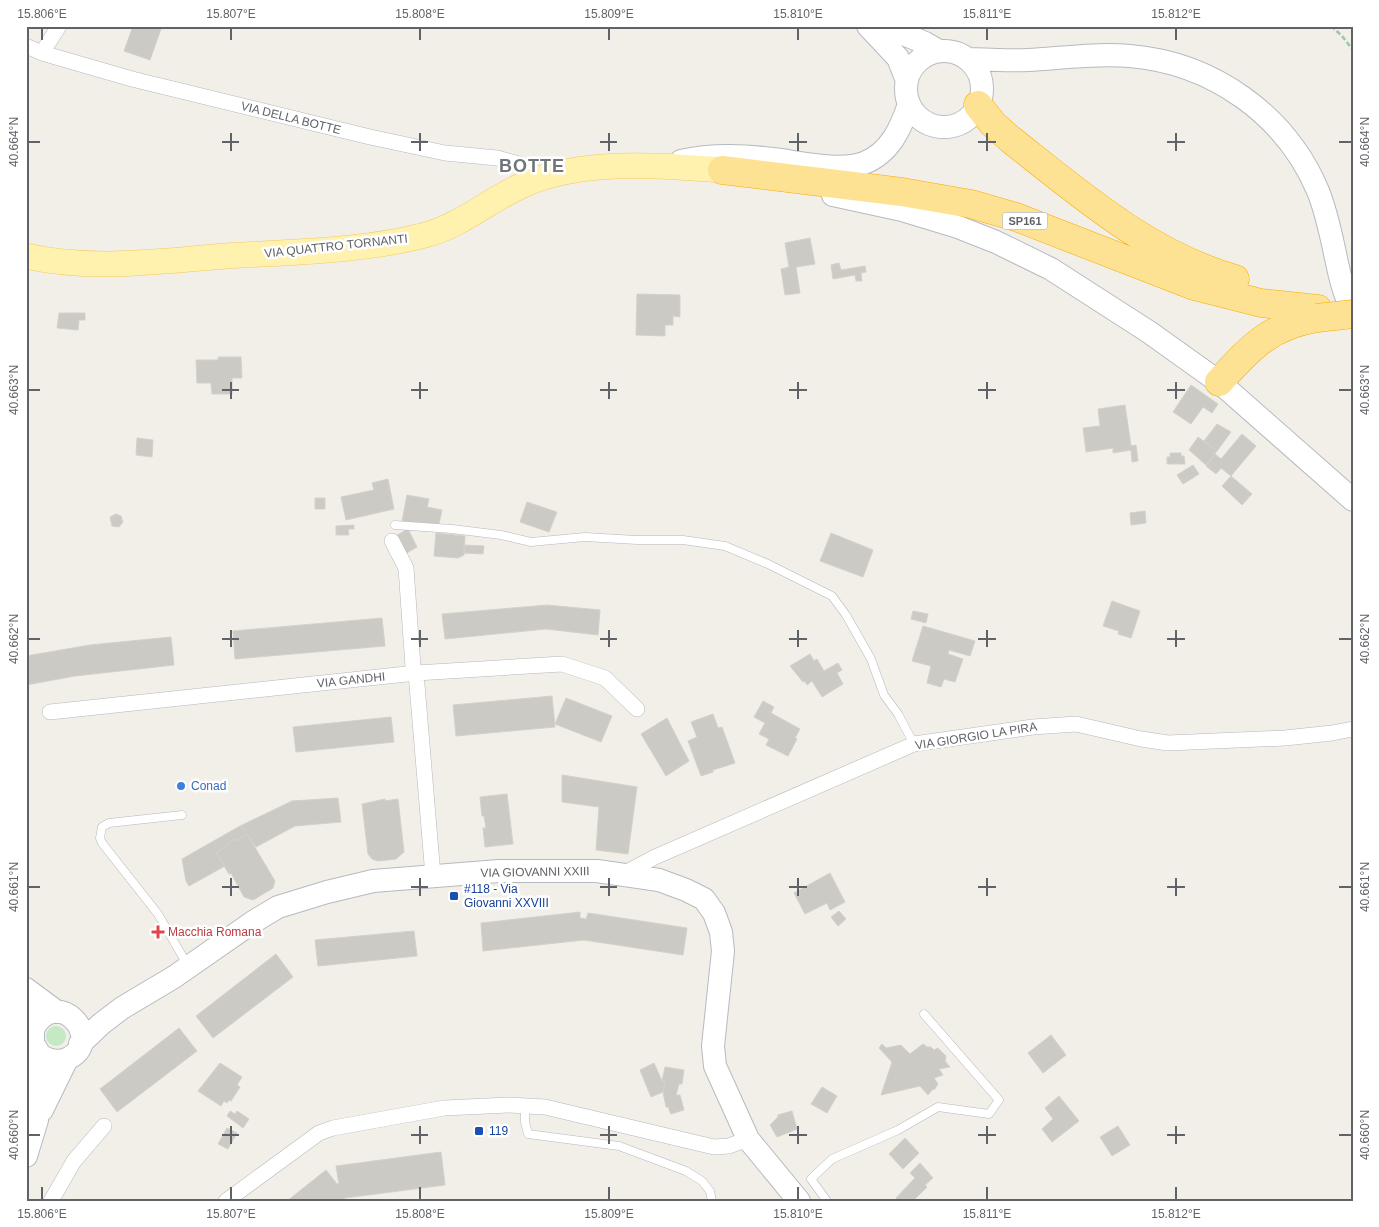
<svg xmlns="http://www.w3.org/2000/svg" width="1379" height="1227" font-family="Arial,sans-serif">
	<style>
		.green { fill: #c5e8c5 }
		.building { fill: #cccac5; stroke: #d6d1c6 }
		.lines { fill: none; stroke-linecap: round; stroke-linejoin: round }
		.lane-casing { stroke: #b5b8bc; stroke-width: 9 }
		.street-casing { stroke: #b5b8bc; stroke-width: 16 }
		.secondary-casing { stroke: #b6babf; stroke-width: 24 }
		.primary-casing { stroke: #f2c960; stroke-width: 26 }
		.highway-casing { stroke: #f9ab00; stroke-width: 29 }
		.path { stroke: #9cc7a9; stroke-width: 2.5; stroke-dasharray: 5 2.5; stroke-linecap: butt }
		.lane { stroke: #fff; stroke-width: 8 }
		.street { stroke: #fff; stroke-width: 15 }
		.secondary { stroke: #fff; stroke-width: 22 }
		.primary { stroke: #fff2af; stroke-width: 25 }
		.highway { stroke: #fde293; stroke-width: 28 }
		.highway-bridge-casing { stroke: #f9ab00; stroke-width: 29; stroke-linecap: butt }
		.highway-bridge { stroke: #fde293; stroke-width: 28 }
		.ticks { fill: none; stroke: #5f6368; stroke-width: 2 }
		.shop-dot { fill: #3f7fe0; stroke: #fff; stroke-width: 2 }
		.transit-dot { fill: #1a4fb4; stroke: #fff; stroke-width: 2 }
		.health-dot { fill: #e0444e; stroke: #fff; stroke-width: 2 }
		.labels { text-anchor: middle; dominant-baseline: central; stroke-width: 5; stroke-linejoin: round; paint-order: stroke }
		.shield { fill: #fff; stroke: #8f9295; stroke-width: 1 }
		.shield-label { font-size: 11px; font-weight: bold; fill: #5f6368 }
		.street-label { font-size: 12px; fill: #5f6368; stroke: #fff }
		.shop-label { font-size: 12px; fill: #366cbe; stroke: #fff; text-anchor: start }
		.transit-label { font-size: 12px; fill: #164399; stroke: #fff; text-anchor: start }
		.health-label { font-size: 12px; fill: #be3a42; stroke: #fff; text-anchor: start }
		.district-label { font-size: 18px; font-weight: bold; letter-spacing: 1px; fill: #70757a; stroke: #fff }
		.neatline { fill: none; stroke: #5f6368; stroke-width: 2 }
		.ticks-label { font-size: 12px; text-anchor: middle; fill: #5f6368 }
	</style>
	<rect width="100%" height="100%" fill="#f1efe8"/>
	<path class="green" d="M46 1036a10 10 0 1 1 20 0a10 10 0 1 1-20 0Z"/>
	<path class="building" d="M133,26H162L150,60L124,51Z
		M810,238L815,264L796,267L800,293L785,295L781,269L789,267L785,243Z
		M839,263L841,270L865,266L866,272L861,273L862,281H856L855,275L833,279L831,265Z
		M637,294L680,295V317L673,316V325H665V336L636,335Z
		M59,313H85V320H79L78,330L57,328Z
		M218,357H241L242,378H232V394H212L211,383H197L196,360H218Z
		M1191,385L1218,404L1212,413L1203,407L1191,424L1173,412Z
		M1125,405L1131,446L1136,445L1138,461L1132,462L1131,450L1113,453V448L1086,452L1083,428L1100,426L1098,409Z
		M1217,424L1231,432L1217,451L1204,441Z
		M1242,434L1256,446L1231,476L1221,468L1216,474L1206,466L1215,454L1221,459Z
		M1198,437L1217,451L1206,465L1189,450Z
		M137,438L153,440L152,457L136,455Z
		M1170,453H1181V456H1184L1185,464H1167V457H1170Z
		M1193,465L1199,474L1183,484L1177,475Z
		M1231,476L1252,494L1242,505L1222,486Z
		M388,479L394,509L346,520L341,497L374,490L372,483Z
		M407,495L429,499L427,507L442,510L438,528L402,521Z
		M315,498H325V509H315Z
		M527,502L557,512L549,532L520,522Z
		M1145,511L1146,523L1131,525L1130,513Z
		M116,514L121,516L123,522L119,527L112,526L110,517Z
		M354,525V529H348L349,535H336V526Z
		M408,529L417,547L403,555L394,537Z
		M436,533L465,536L464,555L458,558L434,556Z
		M831,533L873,550L863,577L820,561Z
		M464,545L484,546L483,554L464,553Z
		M1112,601L1140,611L1131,638L1118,634L1119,631L1103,626Z
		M547,605L600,610L598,635L546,629L445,639L442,614Z
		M913,611L928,614L926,623L911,619Z
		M382,618L385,646L235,659L233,631Z
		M923,626L975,641L970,656L949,650L948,654L963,659L955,682L944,679L941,687L927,683L931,666L912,661Z
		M171,637L174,665L75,676L26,685V656L90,645Z
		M810,654L814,661L817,659L824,671L838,663L842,670L837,673L843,684L822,697L812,681L807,685L805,681L803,682L790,666Z
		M552,696L555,727L456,736L453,705Z
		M566,698L612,716L601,742L555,724Z
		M763,701L774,707L771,713L800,729L795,738L797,739L788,756L766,745L769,739L759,734L765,723L754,717Z
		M713,714L718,728L722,727L735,763L713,770V772L701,776L688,741L697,737L691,722Z
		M391,717L394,742L296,752L293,727Z
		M667,718L689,761L666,776L641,734Z
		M562,775L637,787L628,854L596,850L599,807L562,802Z
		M507,794L513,844L485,847L483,828H486L484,816H482L480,797Z
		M338,798L341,822L295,826L256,847L247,834L240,826L292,801Z
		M385,799V801L398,799L404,852L396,859L378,861L372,859L368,854L362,804Z
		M240,826L247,834L236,841L235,839L226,844L227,846L216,853L225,866L189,886L186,881L182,859Z
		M247,834L275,881L273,888L270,890L253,900L244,897L231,873L229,874L216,853L227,846L226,844L235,839L236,841Z
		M830,873L845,902L830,910L827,903L805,914L794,893Z
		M839,911L846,919L838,926L831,917Z
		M580,912V918L586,919L588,913L687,928L683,955L584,940L483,951L481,923Z
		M414,931L417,956L318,966L315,940Z
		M276,954L293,977L213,1038L196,1016Z
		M179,1028L197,1051L117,1112L100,1089Z
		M1051,1035L1066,1055L1043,1073L1028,1053Z
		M882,1044L886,1048L901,1045L910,1054L923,1044L927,1047H931L934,1050L938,1048L946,1056L945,1061L950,1067L939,1069L943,1075L934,1078L938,1084L934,1090L933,1089L928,1095L920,1086L881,1095L892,1062L879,1048Z
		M220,1063L242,1077L237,1085L240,1087L231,1101L229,1100L227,1103L224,1101L221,1106L198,1091Z
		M654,1063L662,1081H665L663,1092L651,1097L640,1070Z
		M665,1067L684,1070L682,1084H679L676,1095H680L684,1110L671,1114L668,1107H666L663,1092L665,1081H662Z
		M822,1087L837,1096L827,1113L811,1104Z
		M1059,1096L1079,1121L1052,1142L1042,1129L1053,1119L1045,1108Z
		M230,1111L235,1114L237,1111L249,1119L243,1128L227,1116Z
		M792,1111L797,1129L777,1137L770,1125L778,1117V1115Z
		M1118,1126L1130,1145L1112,1156L1100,1137Z
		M227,1128L237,1133L228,1149L218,1144Z
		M905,1138L919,1153L903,1169L889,1154Z
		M441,1152L445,1185L345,1198L341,1201H287L326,1170L337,1184H339L336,1166Z
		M920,1163L933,1178L925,1185L927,1187L913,1201H899L896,1198L915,1178L910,1173Z"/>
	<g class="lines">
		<g class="lane-casing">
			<path id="lane" d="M395,525L452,529L501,535L531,542L585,537L637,540H683L725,546L768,564L832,596L846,615L871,659L884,695L898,714L914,744
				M182,815L109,823L102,827L100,838L102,843L158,914L188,966
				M525,1106V1122L528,1134L619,1146L686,1171L702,1181L710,1191L712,1201
				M827,1201L811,1179L832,1159L898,1130L938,1107L989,1114L999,1100L924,1014"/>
		</g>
		<g class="street-casing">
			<path id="street" d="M26,46L42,53L132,79L370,137L445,153L497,158L519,164L536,180
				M42,53L59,26
				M392,541L406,568L413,667L416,673L433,876
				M50,712L416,673L562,664L605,678L637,709
				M623,874L655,857L914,744L1033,727L1076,724L1141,739L1168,743L1285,738L1332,733L1353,729
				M51,1201L74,1161L104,1126
				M226,1201L319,1133L333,1128L444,1108L509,1105L545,1107L714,1147L729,1146L748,1139"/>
		</g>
		<g class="secondary-casing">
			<path id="secondary" d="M868,26L898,58L907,81
				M884,26L925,43L939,51
				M906 89a38 38 0 1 1 76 0a38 38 0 1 1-76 0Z
				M967,59C987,59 1008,61 1028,60C1062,58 1096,53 1130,56C1213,63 1286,115 1318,191C1329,218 1333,247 1340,276C1343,289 1348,302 1353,315
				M681,161C711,154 742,155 773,159C799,162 840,172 864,163C890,153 901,128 909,104
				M833,195L902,210L958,227L996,242L1051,269L1149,332L1219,382L1353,500
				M26,989L57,1012
				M26,1009L33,1029V1043L40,1055L37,1120L26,1156
				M33,1029C56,984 106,1038 69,1058C59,1063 49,1061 40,1055
				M80,1044L101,1024L122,1008L174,977L253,922L278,907L327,892L373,881L499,871H597L659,880L686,890L704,899L714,913L721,932L723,951L713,1046L715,1066L748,1139L799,1201
				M42,1110L67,1059"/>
		</g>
		<g class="primary-casing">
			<path id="primary" d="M26,256C91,271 161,261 226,256C291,252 367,251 429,234C463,224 491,199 523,185C581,159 660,165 722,170"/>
		</g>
		<g class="highway-casing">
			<path id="highway" d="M978,105L993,124L1010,139C1080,194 1148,254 1235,279
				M722,170L902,192L971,204L1016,217L1194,286L1261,303L1318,309
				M1219,382C1250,348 1269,326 1317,318"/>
		</g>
		<path class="path" d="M1331,26L1342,36L1353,50"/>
		<use href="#lane" class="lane"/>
		<use href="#street" class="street"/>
		<use href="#secondary" class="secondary"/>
		<use href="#primary" class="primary"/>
		<use href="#highway" class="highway"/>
		<g class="highway-bridge-casing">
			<path id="highway-bridge" d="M1317,318L1353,314"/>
		</g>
		<use href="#highway-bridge" class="highway-bridge"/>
	</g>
	<path class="ticks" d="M42,28V40M231,28V40M420,28V40M609,28V40M798,28V40M987,28V40M1176,28V40M231,133V151M420,133V151M609,133V151M798,133V151M987,133V151M1176,133V151M28,142H40M222,142H239M411,142H428M600,142H617M789,142H807M978,142H996M1167,142H1185M1339,142H1352M231,382V399M420,382V399M609,382V399M798,382V399M987,382V399M1176,382V399M28,390H40M222,390H239M411,390H428M600,390H617M789,390H807M978,390H996M1167,390H1185M1339,390H1352M231,630V647M420,630V647M609,630V647M798,630V647M987,630V647M1176,630V647M28,639H40M222,639H239M411,639H428M600,639H617M789,639H807M978,639H996M1167,639H1185M1339,639H1352M231,878V896M420,878V896M609,878V896M798,878V896M987,878V896M1176,878V896M28,887H40M222,887H239M411,887H428M600,887H617M789,887H807M978,887H996M1167,887H1185M1339,887H1352M231,1126V1144M420,1126V1144M609,1126V1144M798,1126V1144M987,1126V1144M1176,1126V1144M28,1135H40M222,1135H239M411,1135H428M600,1135H617M789,1135H807M978,1135H996M1167,1135H1185M1339,1135H1352M42,1187V1200M231,1187V1200M420,1187V1200M609,1187V1200M798,1187V1200M987,1187V1200M1176,1187V1200"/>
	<circle class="shop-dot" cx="181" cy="786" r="5"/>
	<g class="transit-dot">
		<rect x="449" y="891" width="10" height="10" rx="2.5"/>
		<rect x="474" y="1126" width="10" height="10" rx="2.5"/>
	</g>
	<path class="health-dot" d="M155.5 924.5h5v5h5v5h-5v5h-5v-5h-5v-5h5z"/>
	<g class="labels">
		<rect class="shield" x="1002.5" y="212.5" width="45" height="17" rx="4"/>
		<g class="shield-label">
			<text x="1025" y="221">SP161</text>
		</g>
		<g class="street-label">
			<text transform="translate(291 118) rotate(14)">VIA DELLA BOTTE</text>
			<text transform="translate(336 246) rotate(-6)">VIA QUATTRO TORNANTI</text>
			<text transform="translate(351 680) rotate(-6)">VIA GANDHI</text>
			<text transform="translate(976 736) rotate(-9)">VIA GIORGIO LA PIRA</text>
			<text transform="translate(535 872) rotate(-1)">VIA GIOVANNI XXIII</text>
		</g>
		<g class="shop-label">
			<text x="191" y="786">Conad</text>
		</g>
		<g class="transit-label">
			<text x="464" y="889">#118 - Via<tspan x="464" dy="14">Giovanni XXVIII</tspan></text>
			<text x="489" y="1131">119</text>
		</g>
		<g class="health-label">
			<text x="168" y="932">Macchia Romana</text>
		</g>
		<g class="district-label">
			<text x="532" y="166">BOTTE</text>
		</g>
	</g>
	<rect width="1379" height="1227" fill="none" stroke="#ffffff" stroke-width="55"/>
	<rect x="28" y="28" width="1324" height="1172" class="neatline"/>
	<g class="ticks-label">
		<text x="42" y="18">15.806°E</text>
		<text x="231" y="18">15.807°E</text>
		<text x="420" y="18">15.808°E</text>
		<text x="609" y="18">15.809°E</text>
		<text x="798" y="18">15.810°E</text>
		<text x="987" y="18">15.811°E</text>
		<text x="1176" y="18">15.812°E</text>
		<text transform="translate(14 142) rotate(-90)" y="4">40.664°N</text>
		<text transform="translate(1365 142) rotate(-90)" y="4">40.664°N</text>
		<text transform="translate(14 390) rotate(-90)" y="4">40.663°N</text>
		<text transform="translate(1365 390) rotate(-90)" y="4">40.663°N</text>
		<text transform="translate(14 639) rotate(-90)" y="4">40.662°N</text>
		<text transform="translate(1365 639) rotate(-90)" y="4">40.662°N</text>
		<text transform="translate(14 887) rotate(-90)" y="4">40.661°N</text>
		<text transform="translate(1365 887) rotate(-90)" y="4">40.661°N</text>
		<text transform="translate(14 1135) rotate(-90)" y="4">40.660°N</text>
		<text transform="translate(1365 1135) rotate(-90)" y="4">40.660°N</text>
		<text x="42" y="1218">15.806°E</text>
		<text x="231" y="1218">15.807°E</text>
		<text x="420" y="1218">15.808°E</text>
		<text x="609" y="1218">15.809°E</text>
		<text x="798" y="1218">15.810°E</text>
		<text x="987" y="1218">15.811°E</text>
		<text x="1176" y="1218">15.812°E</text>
	</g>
</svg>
